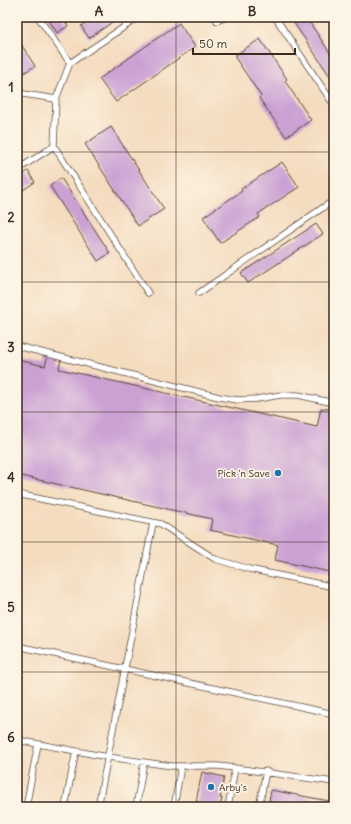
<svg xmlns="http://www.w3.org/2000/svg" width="351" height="824" font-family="Delius,sans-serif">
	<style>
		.building { fill: #cba1d4 }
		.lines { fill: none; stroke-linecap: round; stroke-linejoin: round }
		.lane-casing { stroke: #574536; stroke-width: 7 }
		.lane { stroke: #fff; stroke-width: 5.5 }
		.grid { fill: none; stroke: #3b2a1e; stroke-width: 1; stroke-opacity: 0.55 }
		.poi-dot { fill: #1f6fb2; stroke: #fcf5e5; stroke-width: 1.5 }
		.labels { text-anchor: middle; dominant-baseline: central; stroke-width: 3.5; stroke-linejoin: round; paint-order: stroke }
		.poi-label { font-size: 10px; fill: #3b2a1e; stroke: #fcf5e5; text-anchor: end }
		.neatline { fill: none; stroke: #3b2a1e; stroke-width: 1.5 }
		.grid-label { font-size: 13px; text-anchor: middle; font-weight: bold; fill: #3b2a1e }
	</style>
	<rect width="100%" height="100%" fill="#fcf5e5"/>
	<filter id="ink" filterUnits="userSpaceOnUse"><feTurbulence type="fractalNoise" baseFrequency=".025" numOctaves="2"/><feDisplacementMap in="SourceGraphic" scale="8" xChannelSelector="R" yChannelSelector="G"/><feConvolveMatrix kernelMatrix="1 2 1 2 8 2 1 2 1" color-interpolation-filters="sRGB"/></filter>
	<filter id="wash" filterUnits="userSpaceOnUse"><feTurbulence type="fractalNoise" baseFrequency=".012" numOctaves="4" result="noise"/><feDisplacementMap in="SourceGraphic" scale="16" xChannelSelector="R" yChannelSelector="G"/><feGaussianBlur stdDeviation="0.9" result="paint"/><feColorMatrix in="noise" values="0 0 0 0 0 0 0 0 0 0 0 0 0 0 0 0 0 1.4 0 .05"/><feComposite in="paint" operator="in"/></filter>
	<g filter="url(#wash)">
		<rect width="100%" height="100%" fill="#f4dcbf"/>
		<g id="blocks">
			<path class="building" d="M47,17H62L68,26L57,33Z
				M95,17H120L89,38L81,26Z
				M290,17H306L334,59V82Z
				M179,23L195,47L116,102L99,79Z
				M17,38L35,66L17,77Z
				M260,39L287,79L285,81L311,120L286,137L259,98L261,96L234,56Z
				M111,127L164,209L138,226L85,144Z
				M282,162L299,187L258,214L260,217L220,243L203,217L242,191L241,189Z
				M28,171L35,182L17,194V178Z
				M61,178L110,253L98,261L50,186Z
				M316,224L323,234L248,283L241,273Z
				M48,356L61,359L59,369L317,427L321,408L334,410V573L275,560L278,545L210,530L212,519L17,475V360L45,366Z
				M17,757L21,758L18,774H17Z
				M202,772L224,777L220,798H222L220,807H198L199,802H196Z
				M271,790L334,802V807H268Z"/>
		</g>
	</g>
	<g filter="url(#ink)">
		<use href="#blocks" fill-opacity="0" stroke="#574536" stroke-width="1"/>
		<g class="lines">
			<g class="lane-casing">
				<path id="lane" d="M38,17L70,63
					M275,17L334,105
					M217,21L226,17
					M17,93L56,99L54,146L148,293
					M56,99L70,63L139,17
					M17,170L54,146
					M199,293L334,200
					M17,346L219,397L237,400L257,399L281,395H298L334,403
					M17,494L161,524L215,559L249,569L334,587
					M17,646L334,714
					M17,740L108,757L172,766H218L235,768L334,782
					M26,807L38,744
					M65,807L76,751
					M98,807L153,523
					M136,807L144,762
					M174,807L181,766
					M228,807L235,768
					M259,807L266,771"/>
			</g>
			<use href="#lane" class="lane"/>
		</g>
	</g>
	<path class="grid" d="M176,17V807M17,152H334M17,282H334M17,412H334M17,542H334M17,672H334"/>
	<g class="poi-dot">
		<circle cx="278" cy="473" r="4"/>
		<circle cx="211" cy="787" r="4"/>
	</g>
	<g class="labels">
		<g class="poi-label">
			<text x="270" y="473">Pick 'n Save</text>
			<text x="219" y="787" text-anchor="start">Arby's</text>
		</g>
	</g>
	<rect width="351" height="824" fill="none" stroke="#fcf5e5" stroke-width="44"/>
	<path d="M193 48v6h102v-6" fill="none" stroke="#3b2a1e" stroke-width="2"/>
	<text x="199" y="48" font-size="12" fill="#3b2a1e" stroke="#fcf5e5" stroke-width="3" paint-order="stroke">50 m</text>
	<rect x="22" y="22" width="307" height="780" class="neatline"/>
	<g class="grid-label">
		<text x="99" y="16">A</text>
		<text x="252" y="16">B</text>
		<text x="11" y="92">1</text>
		<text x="11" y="222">2</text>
		<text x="11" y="352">3</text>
		<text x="11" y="482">4</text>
		<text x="11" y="612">5</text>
		<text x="11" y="742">6</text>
	</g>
</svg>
